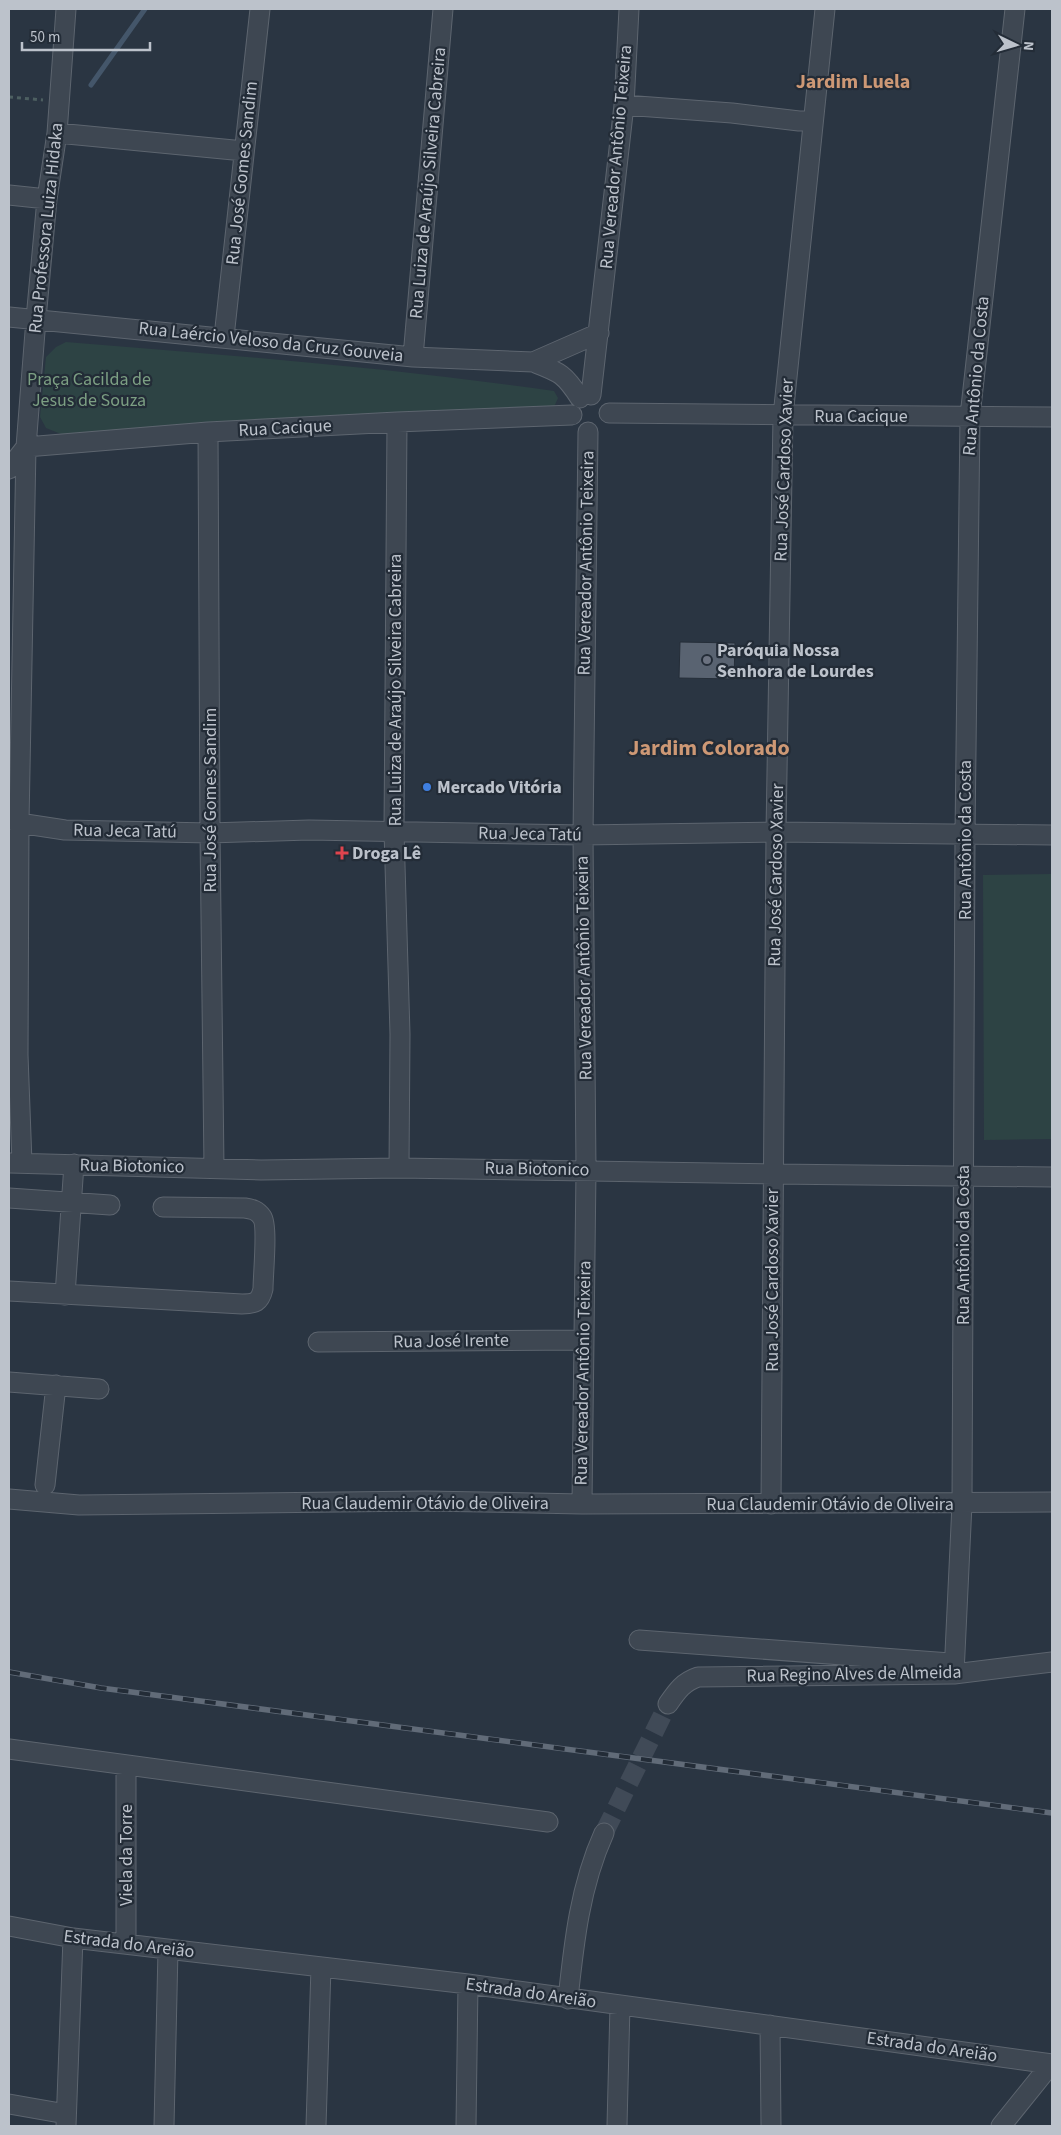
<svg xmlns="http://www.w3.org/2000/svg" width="1061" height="2135" font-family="'Source Sans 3',sans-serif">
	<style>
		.green { fill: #2d4344 }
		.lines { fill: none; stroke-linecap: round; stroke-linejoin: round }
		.stream { stroke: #44566a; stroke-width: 5 }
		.building { fill: #596371; stroke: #252e39 }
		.minor-tunnel { stroke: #404a57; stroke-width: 19; stroke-dasharray: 19 9; stroke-linecap: butt }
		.minor-casing { stroke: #5d656f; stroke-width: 21 }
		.path { stroke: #4d5f61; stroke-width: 3; stroke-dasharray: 4 4; stroke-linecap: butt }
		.minor { stroke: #3e4752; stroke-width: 19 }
		.rail-casing { stroke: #616b78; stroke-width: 5.5 }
		.rail { stroke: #232c37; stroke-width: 4; stroke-dasharray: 11; stroke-linecap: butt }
		.worship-dot { fill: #6b7280; stroke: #232c37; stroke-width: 2 }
		.shop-dot { fill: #3f7fe0; stroke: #232c37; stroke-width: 2 }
		.health-dot { fill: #e0444e; stroke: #232c37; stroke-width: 2 }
		.labels { text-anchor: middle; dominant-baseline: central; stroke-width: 4.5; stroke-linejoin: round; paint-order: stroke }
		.street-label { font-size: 18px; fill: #bcc2cb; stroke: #232c37 }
		.park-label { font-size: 18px; fill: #7c9f83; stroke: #232c37 }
		.poi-label { font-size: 18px; font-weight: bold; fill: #bcc2cb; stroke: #232c37; text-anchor: start }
		.quarter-label { font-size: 20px; font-weight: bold; fill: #cd9875; stroke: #232c37 }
		.district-label { font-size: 22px; font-weight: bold; fill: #cd9875; stroke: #232c37 }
	</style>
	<rect width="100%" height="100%" fill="#2a3542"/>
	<path class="green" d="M66,342C229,355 392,368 554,391L558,398L554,407C394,412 235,422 76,435L61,434L46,428L40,417L46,357L56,347Z
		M1052,874V1139L984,1140L983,875Z"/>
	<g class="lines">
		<path class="stream" d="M91,85L145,9"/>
	</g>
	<path class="building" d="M680,642L735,643L734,679L679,678Z"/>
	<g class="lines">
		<path class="minor-tunnel" d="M604,1833L668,1704"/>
		<g class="minor-casing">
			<path id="minor" d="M624,105L732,113L799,121H813
				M57,133L244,151
				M9,195L47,199
				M9,317L413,357L533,362L599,333
				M224,337L260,9
				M413,357L443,9
				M533,362C559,372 564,373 580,398
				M591,395L624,105L629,9
				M609,413L1052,417
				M397,422L394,831L400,1034L399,1168
				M208,432L210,833L214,1168
				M9,469L26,447L208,432L397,422L572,415
				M9,819L19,823L65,830L210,833L309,830L583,835L776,832L1052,835
				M10,1163L261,1170L399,1168L773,1174L1052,1177
				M22,1163L18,1055L19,823L26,447L36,319L47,199L57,133L66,9
				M9,1198L110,1205
				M9,1291L242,1304C255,1304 260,1302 263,1289C263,1275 268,1226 262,1217C257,1210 252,1209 245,1208L163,1207
				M65,1295L74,1164
				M318,1342L584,1340
				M9,1382L99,1389
				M45,1485L56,1385
				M9,1499L79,1505L426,1501L582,1504L1052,1502
				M582,1504L586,1170L583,835L588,432
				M771,1504L776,832L783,416L825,9
				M639,1640L950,1663
				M954,1674L962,1504L965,834L970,416L1015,9
				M668,1704C677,1691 683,1682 698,1677L954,1674L1052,1662
				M9,1749L548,1822
				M126,1766V1944
				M9,1926L73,1938L468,1984L1052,2064
				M568,1999C574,1942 580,1886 604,1833
				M770,2025L771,2126
				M9,2104L66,2114
				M66,2126L73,1938
				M164,2126L168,1950
				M316,2126L321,1967
				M466,2126L468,1984
				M617,2126L620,2005
				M1001,2126L1051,2064"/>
		</g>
		<path class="path" d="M9,97L43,100"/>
		<use href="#minor" class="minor"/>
		<g class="rail-casing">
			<path id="rail" d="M9,1672L101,1688L1052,1813"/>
		</g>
		<use href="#rail" class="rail"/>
	</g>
	<circle class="worship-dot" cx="707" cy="660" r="5"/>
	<circle class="shop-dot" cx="427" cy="787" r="5"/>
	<path class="health-dot" d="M339.5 845.5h5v5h5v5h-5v5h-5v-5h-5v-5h5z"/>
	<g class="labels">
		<g class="street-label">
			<text transform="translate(616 157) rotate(-85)">Rua Vereador Antônio Teixeira</text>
			<text transform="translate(242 173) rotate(-84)">Rua José Gomes Sandim</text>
			<text transform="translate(428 183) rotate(-85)">Rua Luiza de Araújo Silveira Cabreira</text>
			<text transform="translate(46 228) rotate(-84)">Rua Professora Luiza Hidaka</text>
			<text transform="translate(271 342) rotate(6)">Rua Laércio Veloso da Cruz Gouveia</text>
			<text transform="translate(976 376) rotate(-85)">Rua Antônio da Costa</text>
			<text x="861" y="416">Rua Cacique</text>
			<text transform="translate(285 428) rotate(-3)">Rua Cacique</text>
			<text transform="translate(784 470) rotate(-88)">Rua José Cardoso Xavier</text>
			<text transform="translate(586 563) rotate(-89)">Rua Vereador Antônio Teixeira</text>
			<text transform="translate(395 690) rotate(-90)">Rua Luiza de Araújo Silveira Cabreira</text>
			<text transform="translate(210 800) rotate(-90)">Rua José Gomes Sandim</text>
			<text transform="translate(125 831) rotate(1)">Rua Jeca Tatú</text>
			<text transform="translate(530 834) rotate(1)">Rua Jeca Tatú</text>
			<text transform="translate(965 840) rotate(-90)">Rua Antônio da Costa</text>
			<text transform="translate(776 875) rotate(-89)">Rua José Cardoso Xavier</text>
			<text transform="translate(584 968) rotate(-91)">Rua Vereador Antônio Teixeira</text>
			<text transform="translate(132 1166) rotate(1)">Rua Biotonico</text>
			<text transform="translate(537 1169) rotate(1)">Rua Biotonico</text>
			<text transform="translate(963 1245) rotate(-90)">Rua Antônio da Costa</text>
			<text transform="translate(772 1280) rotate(-90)">Rua José Cardoso Xavier</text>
			<text transform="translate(451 1341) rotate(-1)">Rua José Irente</text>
			<text transform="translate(583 1373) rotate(-89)">Rua Vereador Antônio Teixeira</text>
			<text x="425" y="1503">Rua Claudemir Otávio de Oliveira</text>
			<text x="830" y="1504">Rua Claudemir Otávio de Oliveira</text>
			<text transform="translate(854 1674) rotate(-1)">Rua Regino Alves de Almeida</text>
			<text transform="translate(126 1855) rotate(-90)">Viela da Torre</text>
			<text transform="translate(129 1944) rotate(7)">Estrada do Areião</text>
			<text transform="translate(531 1993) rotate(8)">Estrada do Areião</text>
			<text transform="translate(932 2047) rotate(8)">Estrada do Areião</text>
		</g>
		<g class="park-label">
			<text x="89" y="379">Praça Cacilda de<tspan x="89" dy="21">Jesus de Souza</tspan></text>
		</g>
		<g class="poi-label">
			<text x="717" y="650">Paróquia Nossa<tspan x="717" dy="21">Senhora de Lourdes</tspan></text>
			<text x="437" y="787">Mercado Vitória</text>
			<text x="352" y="853">Droga Lê</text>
		</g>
		<g class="quarter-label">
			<text x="853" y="82">Jardim Luela</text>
		</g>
		<g class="district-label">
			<text x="709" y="748">Jardim Colorado</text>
		</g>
	</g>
	<rect width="1061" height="2135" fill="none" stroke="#bcc2cb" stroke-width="20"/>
	<g transform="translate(1016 45) rotate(95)" stroke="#232c37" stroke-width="4" paint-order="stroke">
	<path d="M0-4L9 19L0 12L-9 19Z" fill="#bcc2cb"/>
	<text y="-8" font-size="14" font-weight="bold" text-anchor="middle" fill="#bcc2cb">N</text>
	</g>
	<path d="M22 42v8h128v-8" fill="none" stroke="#bcc2cb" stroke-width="2.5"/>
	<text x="30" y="42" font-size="15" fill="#bcc2cb" stroke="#232c37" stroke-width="4" paint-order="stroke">50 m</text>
</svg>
